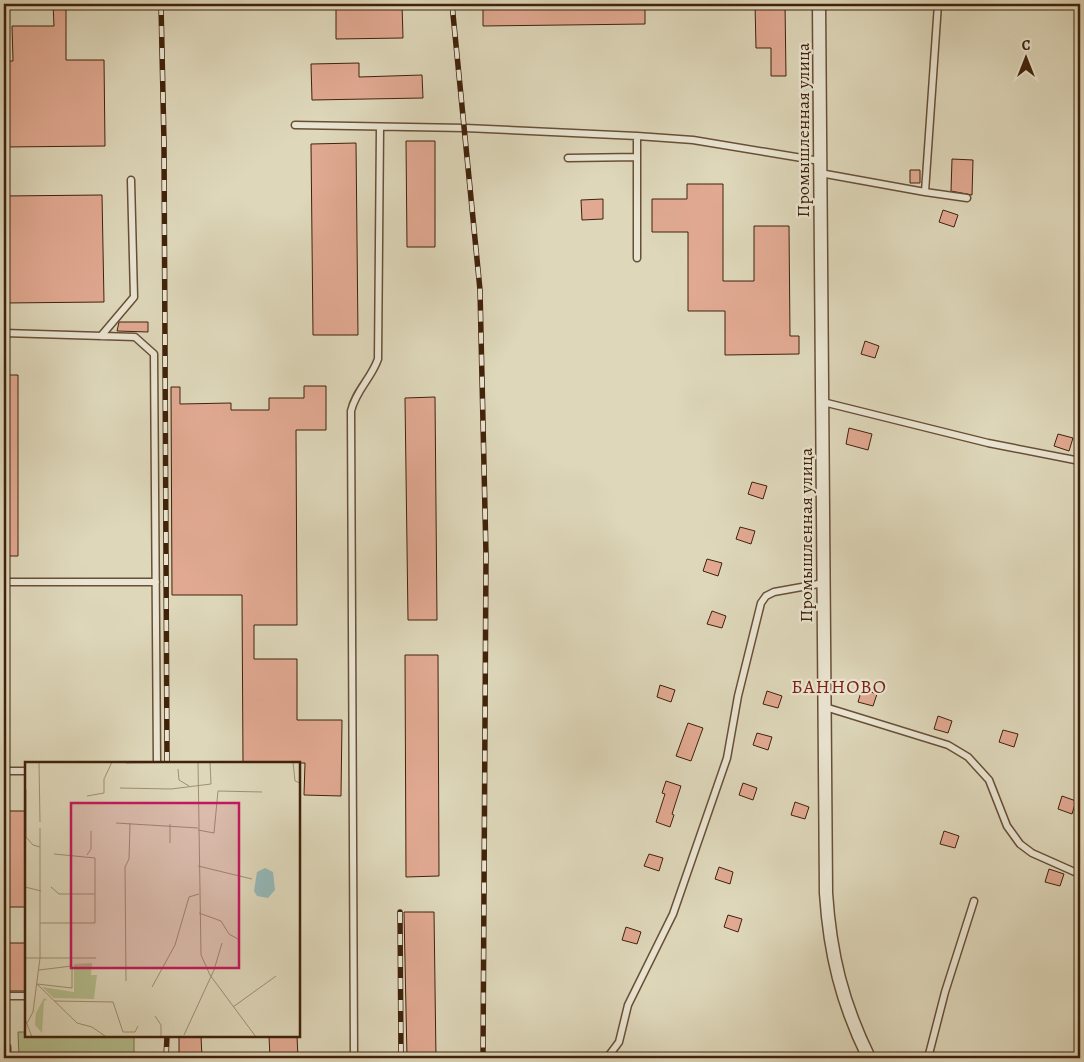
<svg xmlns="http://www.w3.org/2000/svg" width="1084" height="1062" font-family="Alegreya,serif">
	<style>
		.green { fill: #b4be8e; stroke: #7a704c }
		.building { fill: #e1a992; stroke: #40220b }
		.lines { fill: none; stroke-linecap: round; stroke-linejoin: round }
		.lane-casing { stroke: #684f37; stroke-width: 9 }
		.street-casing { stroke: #684f37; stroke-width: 15 }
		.lane { stroke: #eae5d2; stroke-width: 6 }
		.street { stroke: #eae5d2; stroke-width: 12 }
		.rail-casing { stroke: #40220b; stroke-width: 5.5 }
		.rail { stroke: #eae5d2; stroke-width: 4; stroke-dasharray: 11; stroke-linecap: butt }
		.labels { text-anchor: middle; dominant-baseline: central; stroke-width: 4.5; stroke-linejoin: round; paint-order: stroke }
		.street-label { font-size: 18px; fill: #40220b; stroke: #eae5d2 }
		.neighbourhood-label { font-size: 19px; letter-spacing: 1px; fill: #7a1f14; stroke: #eae5d2 }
		.inset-road { fill: none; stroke: #9f8f74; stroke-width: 1 }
		.view { fill: #c2185b; fill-opacity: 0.15; stroke: #c2185b; stroke-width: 2.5 }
		.inset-edge { fill: none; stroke: #40220b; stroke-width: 2.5 }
	</style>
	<rect width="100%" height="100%" fill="#ded7ba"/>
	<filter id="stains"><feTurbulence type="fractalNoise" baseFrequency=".004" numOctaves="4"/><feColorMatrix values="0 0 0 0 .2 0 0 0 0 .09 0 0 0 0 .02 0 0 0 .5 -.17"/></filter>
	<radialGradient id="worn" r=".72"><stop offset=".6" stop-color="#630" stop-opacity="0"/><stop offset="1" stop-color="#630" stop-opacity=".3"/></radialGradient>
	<path class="green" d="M18,1032H26V1036H134V1058H19Z"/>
	<path class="building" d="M53,4H66V60H104L105,146L4,147V61H13L12,26H54Z
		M336,4H402L403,38L336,39Z
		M483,4H645V24L483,26Z
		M755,4H785L786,76H771V48H756Z
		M359,63V77L422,75L423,98L312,100L311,64Z
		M406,141H435V247H407Z
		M356,143L358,335H313L311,144Z
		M952,159L973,160L972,195L951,191Z
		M910,170H920V183H910Z
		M687,184H723V281H754V226H789L790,336H799V354L725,355V311H688V232H652V199H687Z
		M102,195L104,302L4,303V196Z
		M603,199V219L582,220L581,200Z
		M943,210L958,215L954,227L939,222Z
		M119,322H148V332L117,331Z
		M865,341L879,346L875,358L861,354Z
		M4,375H18V556H4Z
		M304,386H326V430H296L297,625H254V659H297V720H342L341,796L304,795L305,763H243L242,595H172L171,387H180V404L231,403V410H269V398H304Z
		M435,397L437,620H408L405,398Z
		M849,428L872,434L868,450L846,444Z
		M1058,434L1073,438L1069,451L1054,446Z
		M752,482L767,486L763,499L748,494Z
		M740,527L755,531L751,544L736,539Z
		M707,559L722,563L718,576L703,571Z
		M712,611L726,616L722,628L707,624Z
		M405,655H438L439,876L406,877Z
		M660,685L675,690L671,702L657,697Z
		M862,689L877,694L873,706L858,702Z
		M767,691L782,696L778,708L763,704Z
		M938,716L952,721L948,733L934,729Z
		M688,723L703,728L691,761L676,756Z
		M1003,730L1018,734L1014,747L999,742Z
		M757,733L772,737L768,750L753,745Z
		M666,781L681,786L672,814L674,815L670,827L656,822L665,794L662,793Z
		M743,783L757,788L753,800L739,795Z
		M1062,796L1076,801L1072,814L1058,809Z
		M795,802L809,807L805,819L791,815Z
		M4,811H26V907H4Z
		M944,831L959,836L955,848L940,844Z
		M649,854L663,858L659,871L644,866Z
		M719,867L733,872L730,884L715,879Z
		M1049,869L1064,874L1060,886L1045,882Z
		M404,912H434L436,1058H407Z
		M728,915L742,919L738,932L724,927Z
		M626,927L641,932L637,944L622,940Z
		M4,943H26V991H4Z
		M179,1036H201L202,1058H179Z
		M269,1036H297L298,1058H270Z"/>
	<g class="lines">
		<g class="lane-casing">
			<path id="lane" d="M295,125L465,128L637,136L693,140L820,161
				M637,136V258
				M568,158L637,157
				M820,173L925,192L938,4
				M925,192L967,198
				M4,333L135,337L154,354L157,763
				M101,336L134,297L131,180
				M823,402L988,443L1080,461
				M4,582H156
				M825,707L948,745L968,757L989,780L1007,826L1020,844L1032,853L1077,873
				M4,771H26
				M4,996H26
				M4,1047H7V1058
				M354,1058L351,411C356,390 371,379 378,359L380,128
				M607,1058L619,1042L628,1005L673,914L727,758L738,696L761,603L766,596L774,592L824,583
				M928,1058L945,992L974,901"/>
		</g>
		<g class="street-casing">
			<path id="street" d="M819,4L826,893C830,954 842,1003 869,1058"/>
		</g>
		<use href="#lane" class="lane"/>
		<use href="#street" class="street"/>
		<g class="rail-casing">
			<path id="rail" d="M161,4L164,143L167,763
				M452,4L480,290L486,555L483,1058
				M400,912L401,1058
				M166,1058L167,1036"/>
		</g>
		<use href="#rail" class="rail"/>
	</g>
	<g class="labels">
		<g class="street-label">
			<text transform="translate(803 130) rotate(-90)">Промышленная улица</text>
			<text transform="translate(806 535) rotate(-90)">Промышленная улица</text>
		</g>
		<g class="neighbourhood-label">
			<text x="839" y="687">БАННОВО</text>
		</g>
	</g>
	<g transform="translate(25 762)">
		<rect width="275" height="275" fill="#ded7ba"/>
		<path d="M67,201L66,213H72L69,237L29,236L17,225L49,230V202ZM19,236L22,238L19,239L17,271L10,263L11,251Z" fill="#b4be8e"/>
		<path d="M240,106L248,110L250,128L243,136L232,134L229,129L232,110Z" fill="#95b8b8"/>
		<path class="inset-road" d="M14,0L15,60M173,0L176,193L185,213L231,275M268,0L270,19L275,21M101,1L177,0M153,7L154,18L164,24M95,26L146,27L186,22L185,0M1,27V75L8,83L15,85M62,34L79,31V17L87,0M91,61L173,66M145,62V81M173,68L189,71L193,29L237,30M62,93L66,87V69M173,104L227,117M0,125L16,129M26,125L34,132H70M174,151L196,159L204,172L213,177M15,161H70V96L29,92M0,196H71M14,208L47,204V226L12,222L52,261L67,265L80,274M101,219L100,105L104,97L105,61M127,225L150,183L164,135L174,132M29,239L88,240L98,270H110L113,264M208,245L251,214M130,254L136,263V275M0,257L7,275M2,261L8,250L15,196V66M159,273L189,208L197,181"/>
		<path class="view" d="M46,41H214V206H46Z"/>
		<rect width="275" height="275" class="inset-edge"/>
	</g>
	<rect width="1084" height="1062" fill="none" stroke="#ded7ba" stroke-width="20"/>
	<rect x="5" y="5" width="1074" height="1052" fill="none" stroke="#40220b" stroke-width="2.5"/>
	<rect x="10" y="10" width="1064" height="1042" fill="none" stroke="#40220b"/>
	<g transform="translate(1026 58)" stroke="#eae5d2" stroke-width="4" paint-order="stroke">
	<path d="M0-4L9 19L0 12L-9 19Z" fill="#40220b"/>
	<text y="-8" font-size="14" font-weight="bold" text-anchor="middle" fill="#40220b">С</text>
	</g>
	<rect width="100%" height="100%" filter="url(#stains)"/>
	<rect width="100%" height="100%" fill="url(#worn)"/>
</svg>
